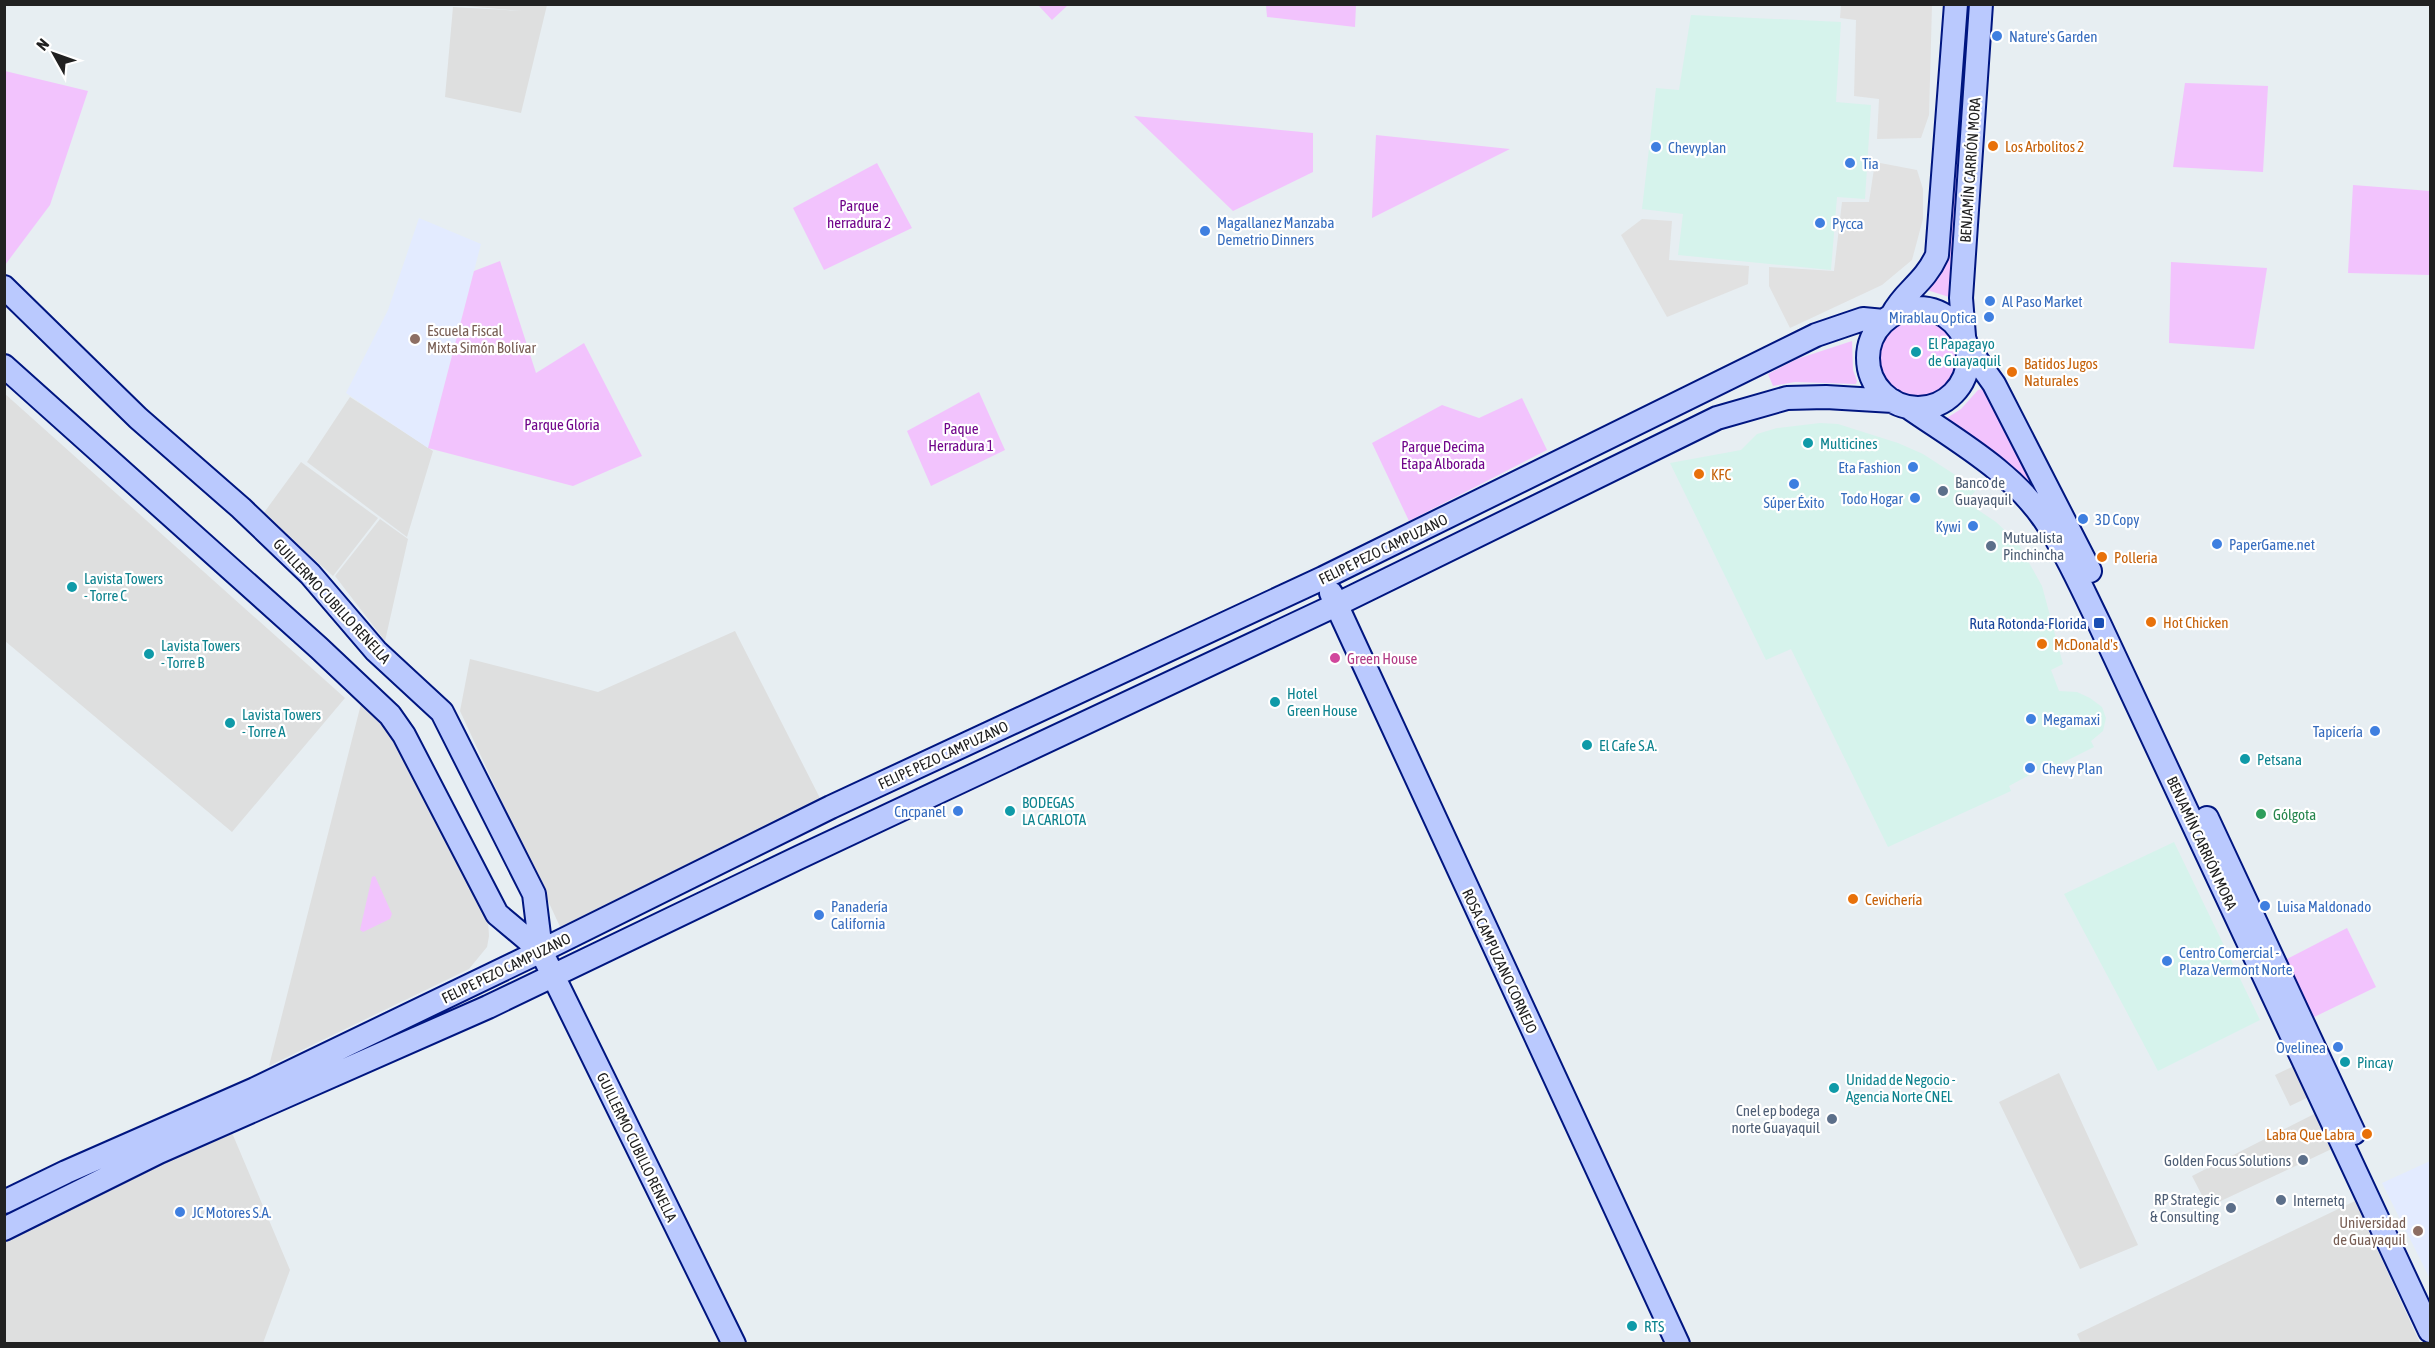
<svg xmlns="http://www.w3.org/2000/svg" width="2435" height="1348" font-family="'Asap Condensed',sans-serif">
	<style>
		.residential { fill: #dedfdf }
		.commercial { fill: #d6f3ec }
		.education { fill: #e3ebff }
		.park { fill: #f2c3fd }
		.parking { fill: #e1e1e1 }
		.lines { fill: none; stroke-linecap: round; stroke-linejoin: round }
		.secondary-casing { stroke: #001680; stroke-width: 26 }
		.secondary { stroke: #bac9fe; stroke-width: 22 }
		.shop-dot { fill: #3f7fe0; stroke: #fff; stroke-width: 2 }
		.food-dot { fill: #e8710a; stroke: #fff; stroke-width: 2 }
		.education-dot { fill: #8d6e63; stroke: #fff; stroke-width: 2 }
		.culture-dot { fill: #0f9aa8; stroke: #fff; stroke-width: 2 }
		.service-dot { fill: #5c6f8a; stroke: #fff; stroke-width: 2 }
		.transit-dot { fill: #1a4fb4; stroke: #fff; stroke-width: 2 }
		.hotel-dot { fill: #d1479c; stroke: #fff; stroke-width: 2 }
		.leisure-dot { fill: #2e9e5b; stroke: #fff; stroke-width: 2 }
		.labels { text-anchor: middle; dominant-baseline: central; stroke-width: 4.5; stroke-linejoin: round; paint-order: stroke }
		.shop-label { font-size: 15px; fill: #366cbe; stroke: #fff; text-anchor: start }
		.food-label { font-size: 15px; fill: #c56008; stroke: #fff; text-anchor: start }
		.street-label { font-size: 15px; fill: #212121; stroke: #fff }
		.park-label { font-size: 15px; fill: #70048a; stroke: #fff }
		.education-label { font-size: 15px; fill: #785e54; stroke: #fff; text-anchor: start }
		.culture-label { font-size: 15px; fill: #0d838f; stroke: #fff; text-anchor: start }
		.service-label { font-size: 15px; fill: #4e5e75; stroke: #fff; text-anchor: start }
		.transit-label { font-size: 15px; fill: #164399; stroke: #fff; text-anchor: end }
		.hotel-label { font-size: 15px; fill: #b23c85; stroke: #fff; text-anchor: start }
		.leisure-label { font-size: 15px; fill: #27864d; stroke: #fff; text-anchor: start }
	</style>
	<rect width="100%" height="100%" fill="#e7eef2"/>
	<path class="residential" d="M454,5H547L521,113L445,97L453,7L521,11Z
		M4,393L345,698L232,832L5,641Z
		M350,397L433,451L407,537L307,462Z
		M301,462L378,518L333,576L263,514Z
		M380,519L408,539L385,641L335,576Z
		M735,631L823,804L562,931L460,711L470,659L598,692Z
		M361,704L392,730L399,742L488,921L489,936L487,947L469,969L269,1066Z
		M2298,1064L2313,1095L2290,1106L2275,1075Z
		M2059,1073L2138,1245L2080,1269L1999,1102Z
		M2320,1111L2338,1146L2208,1207L2192,1176Z
		M227,1121L290,1270L263,1343L5,1344V1233Z
		M2355,1201L2420,1343H2081L2077,1334Z"/>
	<path class="commercial" d="M1691,15L1841,22L1836,102L1871,105L1865,199L1837,197L1831,270L1678,255L1683,214L1642,209L1656,88L1679,90Z
		M1820,423L1838,424L1898,443L1923,454L1977,489L1966,502L1996,522L2018,543L2042,586L2063,664L2051,670L2059,691L2077,692L2090,698L2102,707L2106,718L2103,731L2091,741L2094,747L2050,769L2048,765L2009,786L2011,791L1888,847L1791,649L1766,660L1670,463L1741,450L1757,434L1777,428Z
		M2174,842L2260,1020L2158,1071L2064,894Z"/>
	<path class="education" d="M419,218L481,244L428,448L346,393L388,310Z
		M2430,1161V1279L2382,1183Z"/>
	<path class="park" d="M1038,5H1068L1052,20Z
		M1266,5H1356L1355,27L1267,17Z
		M1964,5H1972L1952,296L1949,297L1927,290V287Z
		M5,71L88,91L50,205L5,265Z
		M2185,83L2268,86L2263,172L2173,167Z
		M1134,116L1313,133V172L1233,211Z
		M1376,135L1510,149L1372,218Z
		M877,163L912,228L824,270L793,208Z
		M2353,185L2430,191V275L2348,273Z
		M500,261L536,373L584,343L642,456L573,486L428,448L474,271Z
		M2171,262L2267,268L2254,349L2169,343Z
		M1880 357a39 39 0 1 1 78 0a39 39 0 1 1-78 0Z
		M1852,341L1853,370L1857,381L1856,384L1795,382L1773,386L1768,374L1797,359Z
		M1982,389L2041,494L2039,497L1945,419L1961,409L1978,390Z
		M979,392L1005,450L931,486L907,431Z
		M1522,398L1547,450L1409,521L1372,443L1442,405L1479,418Z
		M375,876L392,914L390,919L363,932L360,930L372,877Z
		M2347,928L2376,987L2306,1021L2281,962Z"/>
	<path class="parking" d="M1841,5H1932L1929,115L1921,138L1877,139L1879,99L1854,96L1856,20L1840,18Z
		M1875,162L1917,170L1923,189V219L1912,260L1882,285L1790,328L1769,286V267L1834,271L1842,202H1869Z
		M1642,219L1672,221L1669,260L1749,266L1748,284L1667,317L1621,235Z"/>
	<g class="lines">
		<g class="secondary-casing">
			<path id="secondary" d="M4,287L138,418L241,508L310,574L376,651L442,712L534,894L541,951L734,1344
				M1868 358a50 50 0 1 1 100 0a50 50 0 1 1-100 0Z
				M1892,315C1904,291 1924,284 1937,255L1956,4
				M1964,336L1961,298L1981,4
				M1967,346L1994,384L2090,571
				M4,366L319,648L390,715L404,735L497,914L541,951
				M1908,407C1957,441 2015,473 2048,525C2068,556 2083,591 2099,623L2430,1331
				M1331,593L1678,1344
				M2207,818L2354,1133
				M4,1202L66,1172L255,1089L541,951L831,807L1323,578L1816,335L1863,319L1884,321
				M4,1229L159,1152L488,1007L800,857L1336,605L1717,418L1787,398L1826,397L1893,401"/>
		</g>
		<use href="#secondary" class="secondary"/>
	</g>
	<g class="shop-dot">
		<circle cx="1997" cy="36" r="6"/>
		<circle cx="1656" cy="147" r="6"/>
		<circle cx="1850" cy="163" r="6"/>
		<circle cx="1820" cy="223" r="6"/>
		<circle cx="1205" cy="231" r="6"/>
		<circle cx="1990" cy="301" r="6"/>
		<circle cx="1989" cy="317" r="6"/>
		<circle cx="1913" cy="467" r="6"/>
		<circle cx="1794" cy="484" r="6"/>
		<circle cx="1915" cy="498" r="6"/>
		<circle cx="2083" cy="519" r="6"/>
		<circle cx="1973" cy="526" r="6"/>
		<circle cx="2217" cy="544" r="6"/>
		<circle cx="2031" cy="719" r="6"/>
		<circle cx="2375" cy="731" r="6"/>
		<circle cx="2030" cy="768" r="6"/>
		<circle cx="958" cy="811" r="6"/>
		<circle cx="2265" cy="906" r="6"/>
		<circle cx="819" cy="915" r="6"/>
		<circle cx="2167" cy="961" r="6"/>
		<circle cx="2338" cy="1047" r="6"/>
		<circle cx="180" cy="1212" r="6"/>
	</g>
	<g class="food-dot">
		<circle cx="1993" cy="146" r="6"/>
		<circle cx="2012" cy="372" r="6"/>
		<circle cx="1699" cy="474" r="6"/>
		<circle cx="2102" cy="557" r="6"/>
		<circle cx="2151" cy="622" r="6"/>
		<circle cx="2042" cy="644" r="6"/>
		<circle cx="1853" cy="899" r="6"/>
		<circle cx="2367" cy="1134" r="6"/>
	</g>
	<g class="education-dot">
		<circle cx="415" cy="339" r="6"/>
		<circle cx="2418" cy="1231" r="6"/>
	</g>
	<g class="culture-dot">
		<circle cx="1916" cy="352" r="6"/>
		<circle cx="1808" cy="443" r="6"/>
		<circle cx="72" cy="587" r="6"/>
		<circle cx="149" cy="654" r="6"/>
		<circle cx="1275" cy="702" r="6"/>
		<circle cx="230" cy="723" r="6"/>
		<circle cx="1587" cy="745" r="6"/>
		<circle cx="2245" cy="759" r="6"/>
		<circle cx="1010" cy="811" r="6"/>
		<circle cx="2345" cy="1062" r="6"/>
		<circle cx="1834" cy="1088" r="6"/>
		<circle cx="1632" cy="1326" r="6"/>
	</g>
	<g class="service-dot">
		<circle cx="1943" cy="491" r="6"/>
		<circle cx="1991" cy="546" r="6"/>
		<circle cx="1832" cy="1119" r="6"/>
		<circle cx="2303" cy="1160" r="6"/>
		<circle cx="2281" cy="1200" r="6"/>
		<circle cx="2231" cy="1208" r="6"/>
	</g>
	<rect class="transit-dot" x="2093" y="617" width="12" height="12" rx="3"/>
	<circle class="hotel-dot" cx="1335" cy="658" r="6"/>
	<circle class="leisure-dot" cx="2261" cy="814" r="6"/>
	<g class="labels">
		<g class="shop-label">
			<text x="2009" y="36">Nature's Garden</text>
			<text x="1668" y="147">Chevyplan</text>
			<text x="1862" y="163">Tia</text>
			<text x="1217" y="222">Magallanez Manzaba<tspan x="1217" dy="17">Demetrio Dinners</tspan></text>
			<text x="1832" y="223">Pycca</text>
			<text x="2002" y="301">Al Paso Market</text>
			<text x="1977" y="317" text-anchor="end">Mirablau Optica</text>
			<text x="1901" y="467" text-anchor="end">Eta Fashion</text>
			<text x="1903" y="498" text-anchor="end">Todo Hogar</text>
			<text x="1794" y="502" text-anchor="middle">Súper Éxito</text>
			<text x="2095" y="519">3D Copy</text>
			<text x="1961" y="526" text-anchor="end">Kywi</text>
			<text x="2229" y="544">PaperGame.net</text>
			<text x="2043" y="719">Megamaxi</text>
			<text x="2363" y="731" text-anchor="end">Tapicería</text>
			<text x="2042" y="768">Chevy Plan</text>
			<text x="946" y="811" text-anchor="end">Cncpanel</text>
			<text x="831" y="906">Panadería<tspan x="831" dy="17">California</tspan></text>
			<text x="2277" y="906">Luisa Maldonado</text>
			<text x="2179" y="952">Centro Comercial -<tspan x="2179" dy="17">Plaza Vermont Norte</tspan></text>
			<text x="2326" y="1047" text-anchor="end">Ovelinea</text>
			<text x="192" y="1212">JC Motores S.A.</text>
		</g>
		<g class="food-label">
			<text x="2005" y="146">Los Arbolitos 2</text>
			<text x="2024" y="363">Batidos Jugos<tspan x="2024" dy="17">Naturales</tspan></text>
			<text x="1711" y="474">KFC</text>
			<text x="2114" y="557">Polleria</text>
			<text x="2163" y="622">Hot Chicken</text>
			<text x="2054" y="644">McDonald's</text>
			<text x="1865" y="899">Cevichería</text>
			<text x="2355" y="1134" text-anchor="end">Labra Que Labra</text>
		</g>
		<g class="street-label">
			<text transform="translate(1970 170) rotate(-86)">BENJAMÍN CARRIÓN MORA</text>
			<text transform="translate(1383 549) rotate(-26)">FELIPE PEZO CAMPUZANO</text>
			<text transform="translate(332 601) rotate(47)">GUILLERMO CUBILLO RENELLA</text>
			<text transform="translate(943 755) rotate(-25)">FELIPE PEZO CAMPUZANO</text>
			<text transform="translate(2202 843) rotate(65)">BENJAMÍN CARRIÓN MORA</text>
			<text transform="translate(1500 961) rotate(65)">ROSA CAMPUZANO CORNEJO</text>
			<text transform="translate(506 968) rotate(-26)">FELIPE PEZO CAMPUZANO</text>
			<text transform="translate(637 1147) rotate(64)">GUILLERMO CUBILLO RENELLA</text>
		</g>
		<g class="park-label">
			<text x="859" y="205">Parque<tspan x="859" dy="17">herradura 2</tspan></text>
			<text x="562" y="424">Parque Gloria</text>
			<text x="961" y="428">Paque<tspan x="961" dy="17">Herradura 1</tspan></text>
			<text x="1443" y="446">Parque Decima<tspan x="1443" dy="17">Etapa Alborada</tspan></text>
		</g>
		<g class="education-label">
			<text x="427" y="330">Escuela Fiscal<tspan x="427" dy="17">Mixta Simón Bolívar</tspan></text>
			<text x="2406" y="1222" text-anchor="end">Universidad<tspan x="2406" dy="17">de Guayaquil</tspan></text>
		</g>
		<g class="culture-label">
			<text x="1928" y="343">El Papagayo<tspan x="1928" dy="17">de Guayaquil</tspan></text>
			<text x="1820" y="443">Multicines</text>
			<text x="84" y="578">Lavista Towers<tspan x="84" dy="17">- Torre C</tspan></text>
			<text x="161" y="645">Lavista Towers<tspan x="161" dy="17">- Torre B</tspan></text>
			<text x="1287" y="693">Hotel<tspan x="1287" dy="17">Green House</tspan></text>
			<text x="242" y="714">Lavista Towers<tspan x="242" dy="17">- Torre A</tspan></text>
			<text x="1599" y="745">El Cafe S.A.</text>
			<text x="2257" y="759">Petsana</text>
			<text x="1022" y="802">BODEGAS<tspan x="1022" dy="17">LA CARLOTA</tspan></text>
			<text x="2357" y="1062">Pincay</text>
			<text x="1846" y="1079">Unidad de Negocio -<tspan x="1846" dy="17">Agencia Norte CNEL</tspan></text>
			<text x="1644" y="1326">RTS</text>
		</g>
		<g class="service-label">
			<text x="1955" y="482">Banco de<tspan x="1955" dy="17">Guayaquil</tspan></text>
			<text x="2003" y="537">Mutualista<tspan x="2003" dy="17">Pinchincha</tspan></text>
			<text x="1820" y="1110" text-anchor="end">Cnel ep bodega<tspan x="1820" dy="17">norte Guayaquil</tspan></text>
			<text x="2291" y="1160" text-anchor="end">Golden Focus Solutions</text>
			<text x="2219" y="1199" text-anchor="end">RP Strategic<tspan x="2219" dy="17">&amp; Consulting</tspan></text>
			<text x="2293" y="1200">Internetq</text>
		</g>
		<g class="transit-label">
			<text x="2087" y="623">Ruta Rotonda-Florida</text>
		</g>
		<g class="hotel-label">
			<text x="1347" y="658">Green House</text>
		</g>
		<g class="leisure-label">
			<text x="2273" y="814">Gólgota</text>
		</g>
	</g>
	<rect width="2435" height="1348" fill="none" stroke="#212121" stroke-width="12"/>
	<g transform="translate(54 54) rotate(310)" stroke="#ffffff" stroke-width="4.5" paint-order="stroke">
	<path d="M0-4.5L10 22L0 15L-10 22Z" fill="#212121"/>
	<text y="-9" font-size="16" font-weight="bold" text-anchor="middle" fill="#212121">N</text>
	</g>
</svg>
